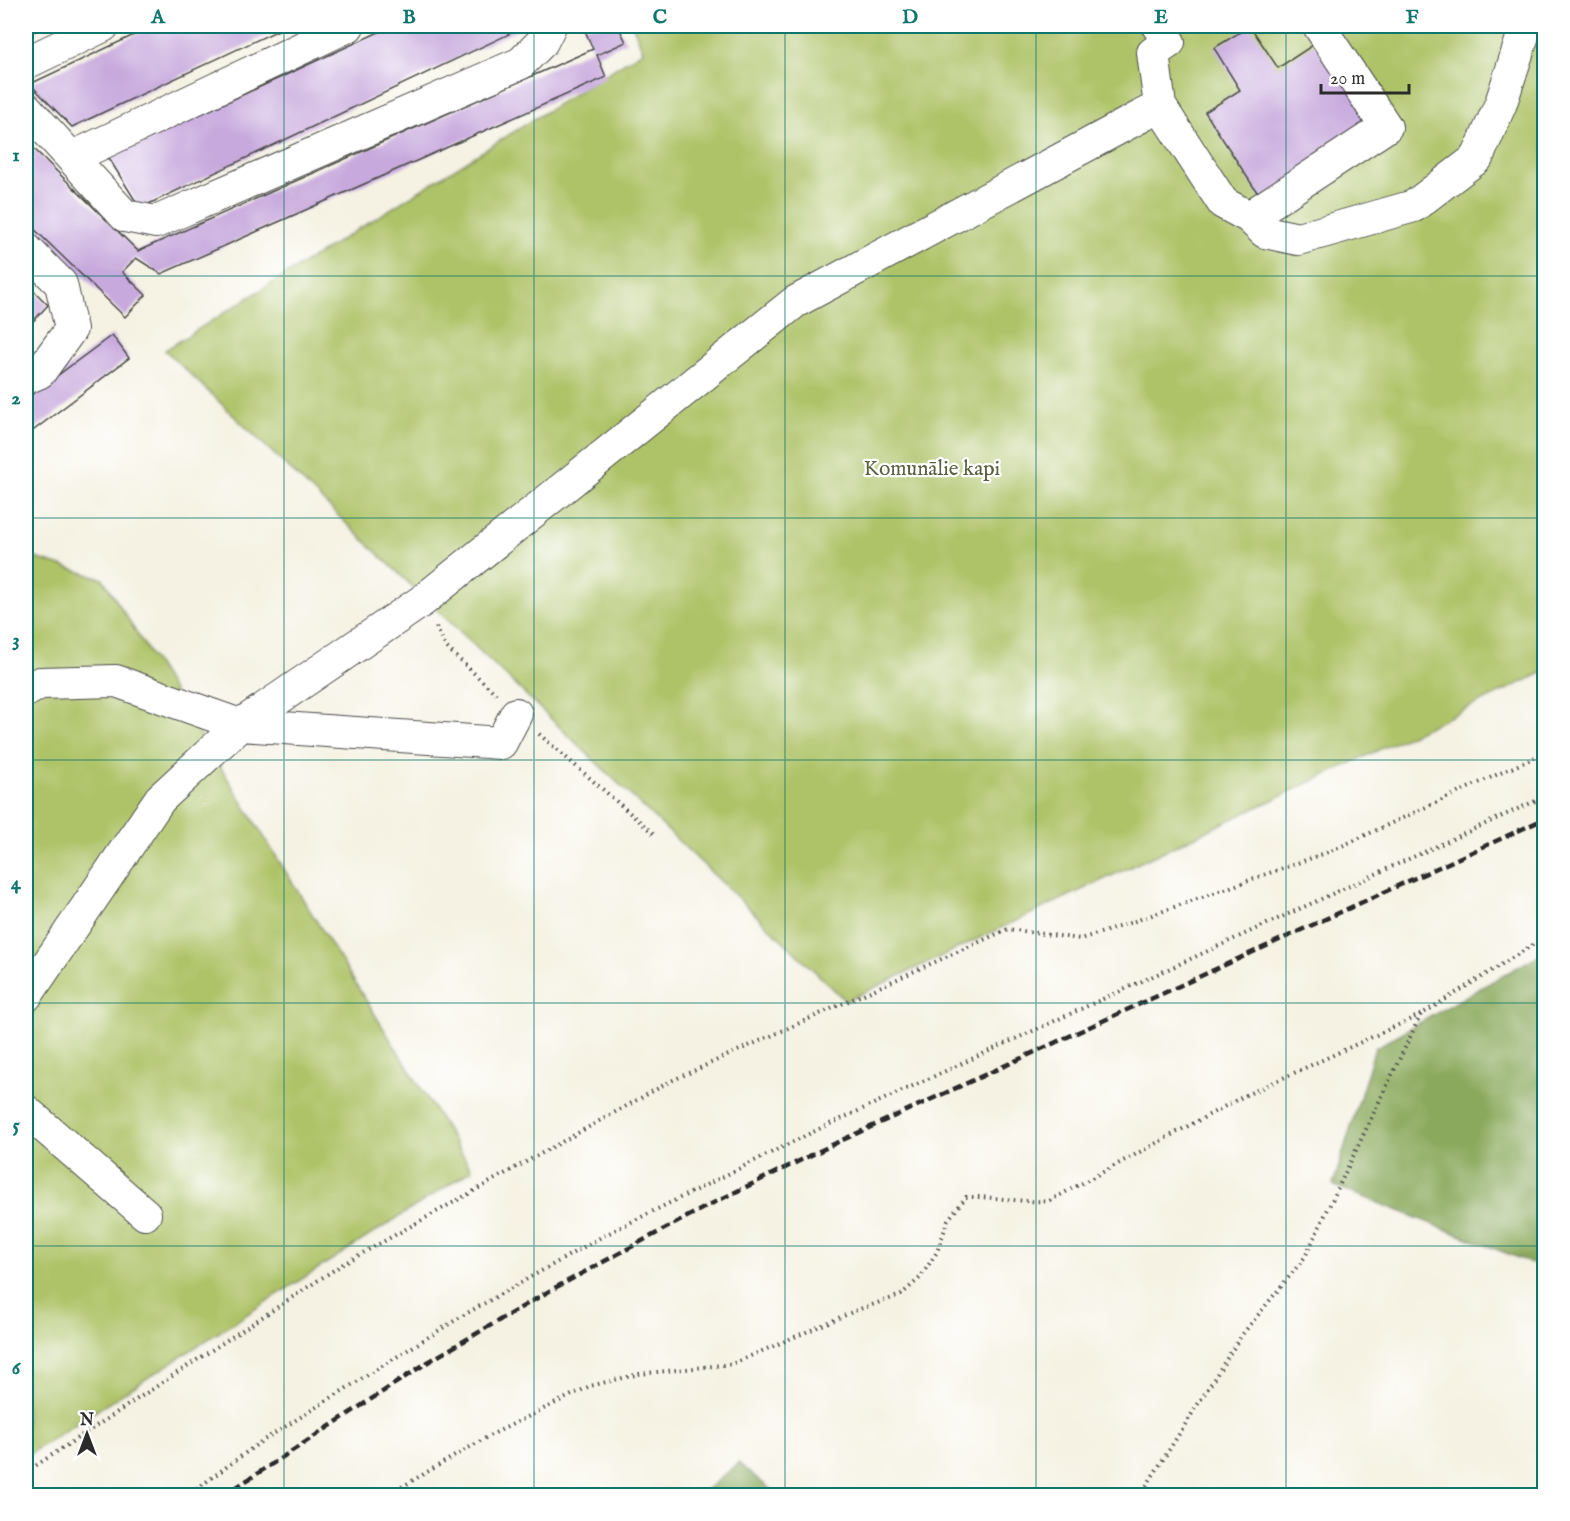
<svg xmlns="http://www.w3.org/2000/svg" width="1570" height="1521" font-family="'IM FELL English',serif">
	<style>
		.green { fill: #aec368; stroke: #6c774a; stroke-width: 1.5 }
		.forest { fill: #8aa95c; stroke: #5a6a44; stroke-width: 1.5 }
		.building { fill: #c7a9dd }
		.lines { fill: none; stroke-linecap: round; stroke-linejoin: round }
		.minor-casing { stroke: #494947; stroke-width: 34 }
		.path { stroke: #494947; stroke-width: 4; stroke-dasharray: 1.5 4.5; stroke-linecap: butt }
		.minor { stroke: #fff; stroke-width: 32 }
		.rail { stroke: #2b2b2b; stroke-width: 4.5; stroke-dasharray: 9 4.5; stroke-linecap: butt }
		.grid { fill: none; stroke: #0f766e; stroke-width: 1.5; stroke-opacity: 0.55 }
		.labels { text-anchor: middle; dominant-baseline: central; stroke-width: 4.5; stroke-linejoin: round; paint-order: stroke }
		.park-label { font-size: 21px; fill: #596040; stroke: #fff }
		.neatline { fill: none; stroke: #0f766e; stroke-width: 2 }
		.grid-label { font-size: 20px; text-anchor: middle; font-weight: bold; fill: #0f766e }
	</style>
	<rect width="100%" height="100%" fill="#fff"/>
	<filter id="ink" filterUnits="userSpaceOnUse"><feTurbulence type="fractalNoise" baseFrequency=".0167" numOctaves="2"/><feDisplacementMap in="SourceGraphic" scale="12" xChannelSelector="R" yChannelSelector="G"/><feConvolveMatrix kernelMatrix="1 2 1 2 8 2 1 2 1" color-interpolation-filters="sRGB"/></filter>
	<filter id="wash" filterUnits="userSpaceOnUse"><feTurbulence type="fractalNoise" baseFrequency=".008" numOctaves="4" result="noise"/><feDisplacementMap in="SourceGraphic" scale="24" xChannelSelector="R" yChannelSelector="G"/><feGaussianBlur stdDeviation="1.35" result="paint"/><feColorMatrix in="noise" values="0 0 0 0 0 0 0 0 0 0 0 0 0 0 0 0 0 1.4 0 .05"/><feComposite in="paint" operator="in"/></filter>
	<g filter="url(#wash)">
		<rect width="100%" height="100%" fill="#f5f2e3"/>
		<path class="green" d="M633,26H1544V672L846,1001L165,350L643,51Z
			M26,555L103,579L472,1170L26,1456Z"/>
		<path class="forest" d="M1544,952V1268L1333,1185L1375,1048Z
			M739,1463L777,1495H700Z"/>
		<g id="blocks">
			<path class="building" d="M26,26H45L26,35Z
				M153,26H287L72,127L30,84Z
				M392,26H526L140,208L108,157Z
				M583,26H618L626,42L597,55L606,77L161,274L136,258L122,272L146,295L125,317L26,221V141L138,251L593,49Z
				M1250,26L1278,68L1319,41L1375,128L1262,200L1205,112L1240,90L1214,48Z
				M26,283L48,305L26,329Z
				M112,335L129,358L26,436V399Z"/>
		</g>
	</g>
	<g filter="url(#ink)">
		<use href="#blocks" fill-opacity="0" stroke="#494947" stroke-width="1.5"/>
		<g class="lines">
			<g class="minor-casing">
				<path id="minor" d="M1158,26L1169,42L1153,53L1160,106L1223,203L1249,217L1386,127L1319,26
					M26,63L103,26
					M26,108L125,216L156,222L521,63L542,42L550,26
					M73,157L348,26
					M1249,217L1265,232L1298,239L1414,206L1477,158L1501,103L1526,26
					M26,249L61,284L71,329L40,372L26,378
					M26,691L40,683L116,681L240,725L501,743L516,714
					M26,996L160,799L240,725L422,601L795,302L1160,106
					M26,1111L145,1214"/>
			</g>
			<path class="path" d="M436,627L446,647L496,694
				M539,734L654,834
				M26,1472L343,1264L671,1081L1008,929L1080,939L1110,930L1331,851L1544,753
				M187,1496L259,1443L462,1316L605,1235L821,1128L1544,797
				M386,1496L489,1436L590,1386L639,1374L732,1364L857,1310L901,1295L920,1278L937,1252L948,1220L966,1197C994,1196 1021,1203 1049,1201L1244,1096L1422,1014L1544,938
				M1140,1496L1241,1336L1305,1257L1421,1014"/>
			<use href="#minor" class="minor"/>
			<path class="rail" d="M223,1496L428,1362L551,1290L711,1204L838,1142L1544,819"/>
		</g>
	</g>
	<path class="grid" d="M284,26V1496M534,26V1496M785,26V1496M1036,26V1496M1286,26V1496M26,276H1544M26,518H1544M26,760H1544M26,1003H1544M26,1246H1544"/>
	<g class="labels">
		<g class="park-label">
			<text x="932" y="469">Komunālie kapi</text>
		</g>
	</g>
	<rect width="1570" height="1521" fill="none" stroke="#fff" stroke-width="66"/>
	<g transform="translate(87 1434)" stroke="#ffffff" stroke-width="4.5" paint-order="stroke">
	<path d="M0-4.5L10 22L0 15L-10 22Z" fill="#2b2b2b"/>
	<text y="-9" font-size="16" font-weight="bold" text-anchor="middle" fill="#2b2b2b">N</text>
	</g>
	<path d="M1321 84v9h88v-9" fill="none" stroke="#2b2b2b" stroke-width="3"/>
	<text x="1330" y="84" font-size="18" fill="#2b2b2b" stroke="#ffffff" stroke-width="4.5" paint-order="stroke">20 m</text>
	<rect x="33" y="33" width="1504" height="1455" class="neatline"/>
	<g class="grid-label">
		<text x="158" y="23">A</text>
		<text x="409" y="23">B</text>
		<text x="660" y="23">C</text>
		<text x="910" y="23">D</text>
		<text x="1161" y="23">E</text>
		<text x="1412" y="23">F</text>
		<text x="16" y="161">1</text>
		<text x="16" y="404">2</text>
		<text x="16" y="646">3</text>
		<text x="16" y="889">4</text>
		<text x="16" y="1131">5</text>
		<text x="16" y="1374">6</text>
	</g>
</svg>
